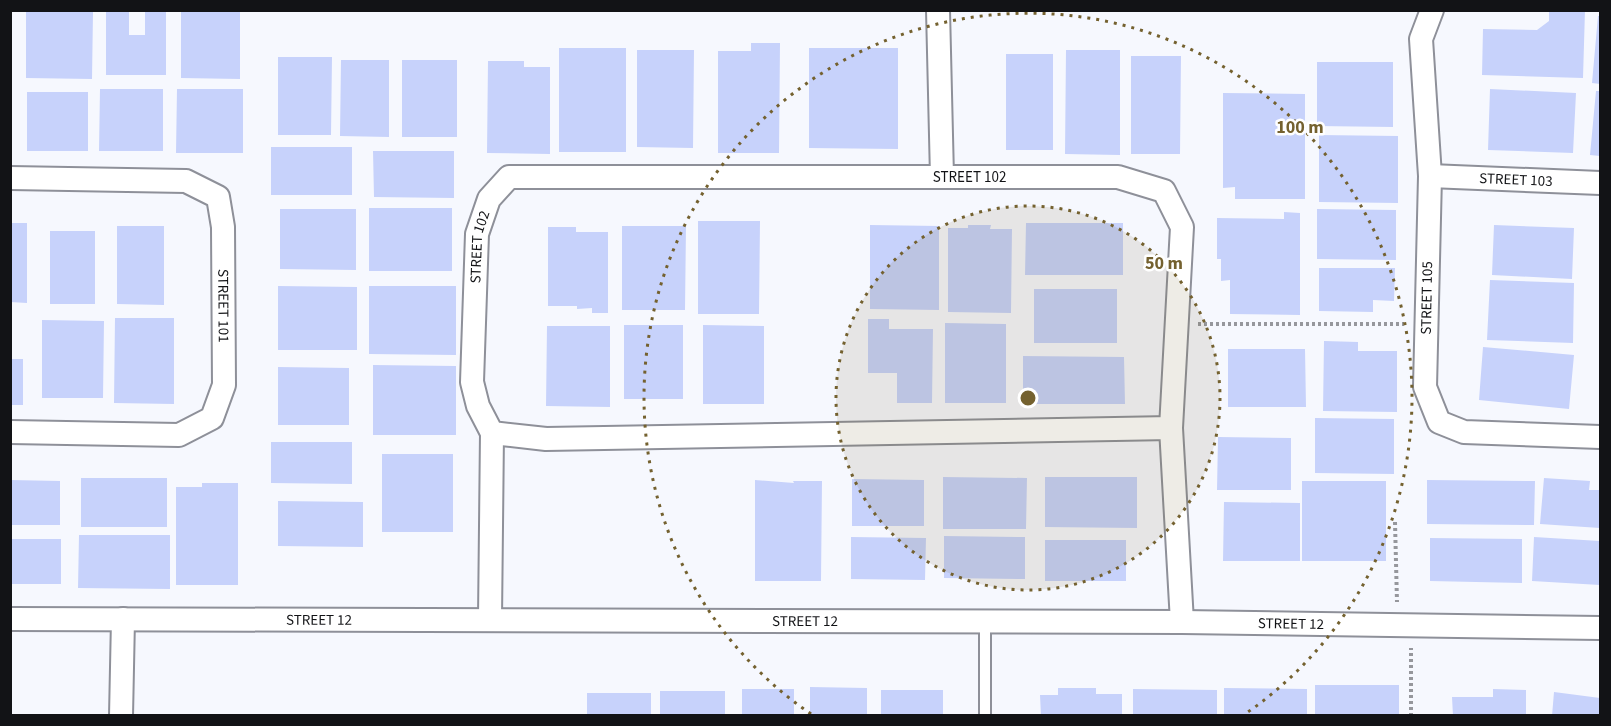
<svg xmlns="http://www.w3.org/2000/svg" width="1611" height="726" font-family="'Source Sans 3',sans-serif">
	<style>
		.building { fill: #c7d2fb }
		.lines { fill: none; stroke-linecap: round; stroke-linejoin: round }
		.service-casing { stroke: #8e9099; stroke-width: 14 }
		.minor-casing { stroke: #8e9099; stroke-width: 26 }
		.path { stroke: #96979c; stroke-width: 4; stroke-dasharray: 3 3; stroke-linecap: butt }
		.service { stroke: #fff; stroke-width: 10 }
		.minor { stroke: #fff; stroke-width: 22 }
		.ring { fill: none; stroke: #74612f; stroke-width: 3; stroke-dasharray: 3 6 }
		.labels { text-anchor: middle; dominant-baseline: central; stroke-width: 5; stroke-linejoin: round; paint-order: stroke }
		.street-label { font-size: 15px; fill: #121316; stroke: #fff }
		.centre { fill: #74612f; stroke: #fff; stroke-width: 3 }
		.ring-label { font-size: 18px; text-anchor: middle; font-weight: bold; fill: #74612f; stroke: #fff; stroke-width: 5; stroke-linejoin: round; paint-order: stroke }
	</style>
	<rect width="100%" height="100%" fill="#f6f8fe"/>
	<path class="building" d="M181,10H240V79L181,78Z
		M1549,10H1585L1583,78L1482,75L1483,29L1537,30L1549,21Z
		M26,11L93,12L92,79L26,78Z
		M106,12H129V35H145V12H166V75H106Z
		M1598,16H1600V84L1592,83Z
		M751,43H780L779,153H718V51H751Z
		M559,48H626V152H559Z
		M809,48H898V149L809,148Z
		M637,50H694L693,148L637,147Z
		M1066,50H1120V155L1065,154Z
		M1006,54H1053V150H1006Z
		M1131,56H1181L1180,154H1131Z
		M278,57H332L331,135H278Z
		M341,60H389V137L340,136Z
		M402,60H457V137H402Z
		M488,61H524V67H550V154L487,153Z
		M1317,62H1393V127L1317,126Z
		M100,89H163V151H99Z
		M177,89H243V153H176Z
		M1490,89L1576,93L1573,153L1488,150Z
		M1596,91H1600V156L1590,155Z
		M27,92H88V151H27Z
		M1223,93L1305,94V199H1235V187L1223,188Z
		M1319,135L1398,136V203L1319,202Z
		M271,147H352V195H271Z
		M373,151H454V198L374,197Z
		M369,208H452V271H369Z
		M280,209H356V270L280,269Z
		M1317,209L1396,210V260L1317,259Z
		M1284,212L1300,213V315L1230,314V280L1221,281V259H1217V218L1284,219Z
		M698,221H760L759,314H698Z
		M10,223H27V303L10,302Z
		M1026,223H1123V275H1025Z
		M870,225L939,226V310L870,309Z
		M968,225H991L990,229H1012L1011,313L948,312V228H968Z
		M1494,225L1574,228L1572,279L1492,275Z
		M117,226H164V305L117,304Z
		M622,226H686L685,310H622Z
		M548,227H576V232H608V313H592V308L577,309V306H548Z
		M50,231H95V304H50Z
		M1319,268H1395L1394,301L1373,300V312L1319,311Z
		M1490,280L1574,283L1573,343L1487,340Z
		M278,286L357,287V350H278Z
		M369,286H456V355L369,354Z
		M1034,289H1117V343H1034Z
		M115,318H174V404L114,403Z
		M868,319H889V329H933L932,403H897V373H868Z
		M42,320L104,321L103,398H42Z
		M945,323L1006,324V403H945Z
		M624,325H683V399H624Z
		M703,325L764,326V404H703Z
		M547,326H610V407L546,406Z
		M1324,341L1358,342V351H1397V412L1323,411Z
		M1483,347L1574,355L1569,409L1479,400Z
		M1228,349H1305L1306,407H1228Z
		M1023,356L1124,357L1125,404H1023Z
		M10,359H23V405H10Z
		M373,365L456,366V435H373Z
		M278,367L349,368V425H278Z
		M1315,418L1394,419V474L1315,473Z
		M1218,437L1291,438V490H1217Z
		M271,442H352V484L271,483Z
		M382,454H453V532H382Z
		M943,477L1027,478L1026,529H943Z
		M1045,477H1137V528L1045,527Z
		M81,478H167V527H81Z
		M1544,478L1590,481L1589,490H1600V528L1540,524Z
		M852,479L924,480V526H852Z
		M10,480L60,481V525H10Z
		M755,480L794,483L793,481H822L821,581H755Z
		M1427,480L1535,481L1534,525L1427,524Z
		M1302,481H1386V561H1302Z
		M202,483H238V585H176V487H202Z
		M278,501L363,502V547L278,546Z
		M1224,502L1300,503V561H1223Z
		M79,535H170V589L78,588Z
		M944,536L1025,537V579L944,578Z
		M851,537L926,538L925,580L851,579Z
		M1534,537L1600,541V585L1532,581Z
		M1430,538L1522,539V583L1430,581Z
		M10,539H61V584H10Z
		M1045,540H1126V581H1045Z
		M1315,685H1399V716H1315Z
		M810,687L867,688V716H810Z
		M1058,688H1096V694H1122V716H1041L1040,695H1058Z
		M1224,688L1307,689V716H1224Z
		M742,689H794V716H742Z
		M1133,689L1217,690V716H1133Z
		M1493,689L1526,690V716H1453L1452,697H1493Z
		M881,690H943V716H881Z
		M660,691H725V716H660Z
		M1554,692L1600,698V716H1552Z
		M587,693H651V716H587Z"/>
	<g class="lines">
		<g class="service-casing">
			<path id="service" d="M985,716V621"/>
		</g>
		<g class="minor-casing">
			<g id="minor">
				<path d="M938,10L942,177"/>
				<path d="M1432,10L1421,39L1430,176L1425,387L1439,422L1464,432L1600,437"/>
				<path id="s1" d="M1430,176L1600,183"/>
				<path id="s2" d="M10,178L186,181L218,197L223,227L224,385L212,418L179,435L10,432"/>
				<path id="s3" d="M1171,428L546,439L492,433L478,406L472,382L477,234L489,199L509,177H1118L1164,191L1182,227L1171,428L1182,622"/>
				<path id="s4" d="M10,619L1182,622L1600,628"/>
				<path d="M490,619L492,433"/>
				<path d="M121,716L123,619"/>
			</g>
		</g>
		<path class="path" d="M1198,324H1404
			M1395,522L1397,602
			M1411,716V648"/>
		<use href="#service" class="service"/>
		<use href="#minor" class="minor"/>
	</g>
	<circle cx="1028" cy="398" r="192" fill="#74612f" fill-opacity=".12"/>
	<g class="ring">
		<circle cx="1028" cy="398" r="192"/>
		<path d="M811 714A384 384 0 1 1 1245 714"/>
	</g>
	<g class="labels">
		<g class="street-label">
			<text stroke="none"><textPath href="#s3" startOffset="1410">STREET 102</textPath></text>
			<text stroke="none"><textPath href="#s1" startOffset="86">STREET 103</textPath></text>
			<text stroke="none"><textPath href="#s3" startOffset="870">STREET 102</textPath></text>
			<text transform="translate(1427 298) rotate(-89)">STREET 105</text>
			<text stroke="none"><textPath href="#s2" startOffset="321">STREET 101</textPath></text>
			<text stroke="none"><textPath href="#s4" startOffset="309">STREET 12</textPath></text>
			<text stroke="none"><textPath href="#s4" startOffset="795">STREET 12</textPath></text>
			<text stroke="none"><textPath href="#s4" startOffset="1281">STREET 12</textPath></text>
		</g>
	</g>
	<circle cx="1028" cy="398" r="9" class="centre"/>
	<g class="ring-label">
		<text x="1300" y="133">100 m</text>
		<text x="1164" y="269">50 m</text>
	</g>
	<rect width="1611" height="726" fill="none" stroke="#121316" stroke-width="24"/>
</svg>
